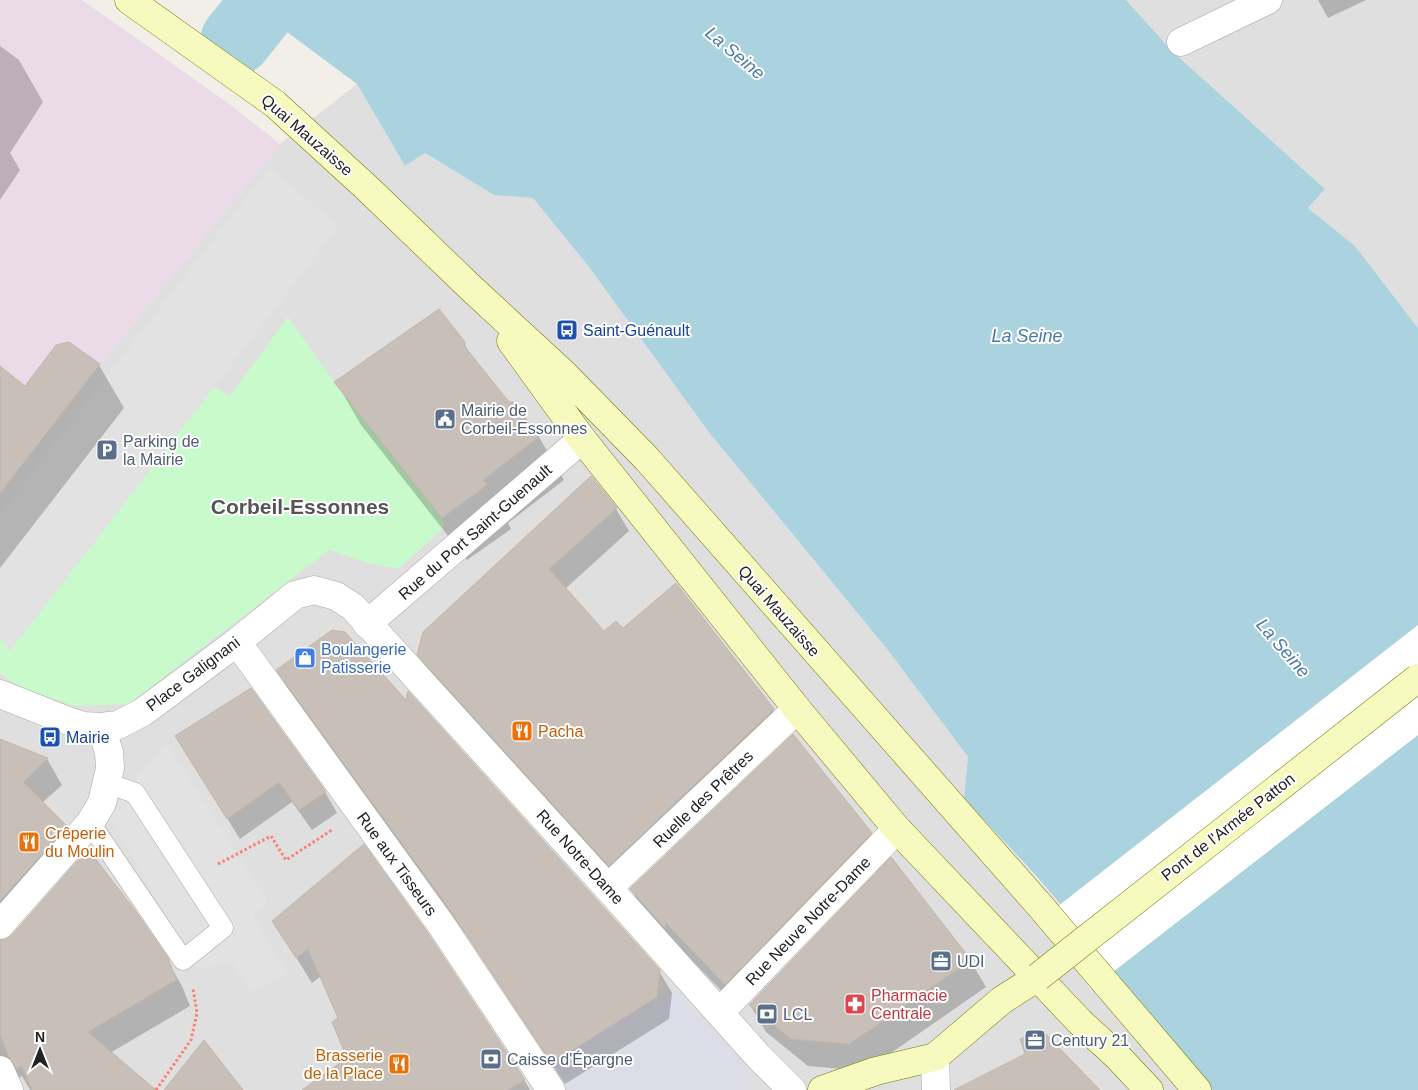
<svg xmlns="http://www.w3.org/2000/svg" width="1418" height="1090" font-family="Arial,sans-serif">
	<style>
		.residential { fill: #e0dfdf }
		.industrial { fill: #ebdbe8 }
		.park { fill: #c8facc }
		.parking { fill: #e2e2e2 }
		.plaza { fill: #dddde8 }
		.water { fill: #aad3df }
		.pier { fill: #fff }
		.shadow { fill: #0003 }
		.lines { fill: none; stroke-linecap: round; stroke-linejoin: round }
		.river { stroke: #aad3df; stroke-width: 71 }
		.building { fill: #c7bfb8; stroke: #c4b6ab }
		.service-casing { stroke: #a9a9a9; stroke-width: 21 }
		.pedestrian-casing { stroke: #a9a9a9; stroke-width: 29 }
		.minor-casing { stroke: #a9a9a9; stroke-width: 29 }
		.tertiary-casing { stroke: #a9a9a9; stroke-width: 29 }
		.secondary-casing { stroke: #707d05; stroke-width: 29 }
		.path { stroke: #fa8072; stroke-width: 3; stroke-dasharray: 2.5 2.5; stroke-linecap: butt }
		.service { stroke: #fff; stroke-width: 20 }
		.pedestrian { stroke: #fff; stroke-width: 28 }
		.minor { stroke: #fff; stroke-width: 28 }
		.tertiary { stroke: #fff; stroke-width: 28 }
		.secondary { stroke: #f7fabf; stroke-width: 28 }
		.secondary-bridge-casing { stroke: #707d05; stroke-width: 29; stroke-linecap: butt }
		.secondary-bridge { stroke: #f7fabf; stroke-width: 28 }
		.labels { text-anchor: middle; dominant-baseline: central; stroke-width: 4; stroke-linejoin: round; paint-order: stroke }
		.street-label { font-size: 16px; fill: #222; stroke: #fff }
		.transit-label { font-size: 16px; fill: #164399; stroke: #fff; text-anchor: start }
		.service-label { font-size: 16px; fill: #4e5e75; stroke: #fff; text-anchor: start }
		.shop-label { font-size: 16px; fill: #366cbe; stroke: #fff; text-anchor: start }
		.food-label { font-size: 16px; fill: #c56008; stroke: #fff; text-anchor: start }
		.health-label { font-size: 16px; fill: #be3a42; stroke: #fff; text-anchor: start }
		.water-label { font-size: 18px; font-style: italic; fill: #4a7aab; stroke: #fff }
		.district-label { font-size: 21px; font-weight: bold; fill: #555; stroke: #fff }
	</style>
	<rect width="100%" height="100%" fill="#f2efe9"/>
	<path class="residential" d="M1126,0H1418V328L1355,246L1308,208L1325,189L1173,52Z
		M357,84L405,166L425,153L494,195L533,198L589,267L708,431L887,649L968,757L964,798L1059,903L1119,980L1183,1059L1212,1090H0V493L105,358L280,144Z"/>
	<path class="industrial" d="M0,0H82L231,105L280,144L105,358L0,493Z"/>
	<path class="park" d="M288,317L334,382L442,518L444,528L398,569L365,562L329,550L129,704L75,706L20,687L0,673V637L10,651L214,387L230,396Z"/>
	<path class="parking" d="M270,167L338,227L10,651L0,637V513Z
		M167,743L268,902L253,916L287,974L251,992L232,961L197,970L107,813Z"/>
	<path class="plaza" d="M676,988L749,1071L748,1085L746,1090H563L553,1061L657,997Z"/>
	<path class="water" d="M244,0H1126L1173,52L1325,189L1308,208L1355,246L1418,328V1090H1212C1158,1031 1110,968 1061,905C1031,868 996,834 964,798L968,757L887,649L708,431L589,267L533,198L494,195L425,153L405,166L357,84Z"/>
	<path class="pier" d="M1418,625V735L1091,989L1039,921Z"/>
	<path class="shadow" d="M1318,0H1366L1328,18Z
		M0,46L19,60L43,102L10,153L20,170L0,200Z
		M464,343L473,359L509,403L539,437L564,480L508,523L511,529L467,560L361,425L336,382Z
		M99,365L124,408L0,568V368L25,388Z
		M616,509L629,531L565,589L604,633L623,630L773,710L786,732L622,887L432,677L419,655Z
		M278,670L406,703L659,971L672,993L669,1019L565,1084L467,936L290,692Z
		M176,737L325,792L337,813L312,830L292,802L240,839Z
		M0,740L47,759L62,785L42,803L66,827L81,852L0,943L166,959L182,986L190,1006L110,1053L154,1090H30L22,1076L0,1089Z
		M871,834L886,860L740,1010L680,948V952L646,915L631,889Z
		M274,922L524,1080L530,1090H304L348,1058L340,1018L321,976L312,983Z
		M970,960L986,987L865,1071L808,1066L766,1032L750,1005Z"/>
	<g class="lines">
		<path class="river" d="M236,40L268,0"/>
	</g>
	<path class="building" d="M439,309L465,342V347L509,402H513L540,436L483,480L487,485L442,518L334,382Z
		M69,342L100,364L0,493V366L25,386L56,345Z
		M591,476L617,508L549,569L604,631L616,621L623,628L676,583L774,709L609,866L417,655L423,632Z
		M332,630L345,632L406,700L408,691L660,970L657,997L552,1063L453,914L276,670Z
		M251,688L326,792L299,810L279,782L227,819L175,736Z
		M793,734L872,833L725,985L666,923L665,928L630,889Z
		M0,739L48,758L23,782L67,826L0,901Z
		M364,844L427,932L525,1080L507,1090H302L347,1058L332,1022L338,1018L308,949L296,958L272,921Z
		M88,849L134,909L168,958L176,980L88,1032L156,1090H32L22,1066L16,1069L10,1059L0,1035V940H5L12,935Z
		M891,857L971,960L849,1044L791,1039L749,1005Z
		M1043,1031L1100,1090H954L1025,1054L1020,1039Z
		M204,1040L243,1090H164Z"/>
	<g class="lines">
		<g class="service-casing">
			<path id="service" d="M90,823L183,960L223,928L135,793L107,783"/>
		</g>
		<g class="pedestrian-casing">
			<path id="pedestrian" d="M608,888L797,709
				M720,1012L897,829"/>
		</g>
		<g class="minor-casing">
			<path id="minor" d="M1181,42L1268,0
				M367,624L582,439
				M237,642L440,923L551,1090
				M0,925L90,823L102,803L110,768L109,752L101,727
				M0,1070L9,1090"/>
		</g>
		<g class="tertiary-casing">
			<path id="tertiary" d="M0,694L68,721L84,726L101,727L118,725L143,712L237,642L295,595L314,590L336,596L353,607L608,888L758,1056L792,1090
				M935,1057L936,1090"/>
		</g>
		<g class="secondary-casing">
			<path id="secondary" d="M129,0L275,104L366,187L471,288L565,375L647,459L1041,907L1197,1090
				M511,341L582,439L797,709L897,829L1080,1022L1117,1056L1149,1090
				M822,1090L876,1071L935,1057L1002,1000L1038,977"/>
		</g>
		<path class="path" d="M218,864L271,836L286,860L332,830
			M156,1090L191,1040L197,1013L193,989"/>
		<use href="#service" class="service"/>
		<use href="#pedestrian" class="pedestrian"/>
		<use href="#minor" class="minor"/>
		<use href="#tertiary" class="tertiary"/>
		<use href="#secondary" class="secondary"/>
		<g class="secondary-bridge-casing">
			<path id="secondary-bridge" d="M1038,977L1418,678"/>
		</g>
		<use href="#secondary-bridge" class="secondary-bridge"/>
	</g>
	<defs>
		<g id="bus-square" transform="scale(1.125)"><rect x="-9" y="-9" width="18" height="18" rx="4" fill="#1a4fb4" stroke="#fff"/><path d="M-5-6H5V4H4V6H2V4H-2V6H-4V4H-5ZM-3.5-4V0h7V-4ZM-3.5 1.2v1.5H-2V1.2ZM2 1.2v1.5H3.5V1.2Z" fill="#fff"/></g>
		<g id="civic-square" transform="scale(1.125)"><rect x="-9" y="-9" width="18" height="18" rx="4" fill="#5c6f8a" stroke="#fff"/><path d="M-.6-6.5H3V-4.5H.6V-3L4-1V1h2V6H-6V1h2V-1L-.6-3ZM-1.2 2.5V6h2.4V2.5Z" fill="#fff"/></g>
		<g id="parking-square" transform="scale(1.125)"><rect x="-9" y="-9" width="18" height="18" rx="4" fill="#5c6f8a" stroke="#fff"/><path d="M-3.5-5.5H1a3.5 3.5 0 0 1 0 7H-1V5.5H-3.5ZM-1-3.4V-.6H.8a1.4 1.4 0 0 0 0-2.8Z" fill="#fff"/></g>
		<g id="shop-square" transform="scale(1.125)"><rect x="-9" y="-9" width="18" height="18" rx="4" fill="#3f7fe0" stroke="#fff"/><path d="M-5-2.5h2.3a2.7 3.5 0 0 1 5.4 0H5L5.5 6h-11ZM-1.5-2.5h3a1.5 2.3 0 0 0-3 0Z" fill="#fff"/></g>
		<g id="restaurant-square" transform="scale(1.125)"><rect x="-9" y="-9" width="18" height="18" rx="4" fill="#e8710a" stroke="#fff"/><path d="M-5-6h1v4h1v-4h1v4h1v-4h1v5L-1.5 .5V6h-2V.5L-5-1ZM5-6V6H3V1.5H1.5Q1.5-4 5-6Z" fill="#fff"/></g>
		<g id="office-square" transform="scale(1.125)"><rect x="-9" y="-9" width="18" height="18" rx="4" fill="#5c6f8a" stroke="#fff"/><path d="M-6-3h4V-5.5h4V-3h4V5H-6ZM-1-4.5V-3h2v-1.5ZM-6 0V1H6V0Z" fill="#fff"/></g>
		<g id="pharmacy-square" transform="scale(1.125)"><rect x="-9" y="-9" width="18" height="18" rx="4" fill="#e0444e" stroke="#fff"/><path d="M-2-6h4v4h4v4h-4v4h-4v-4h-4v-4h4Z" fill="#fff"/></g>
		<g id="bank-square" transform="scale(1.125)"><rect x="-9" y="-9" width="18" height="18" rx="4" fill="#5c6f8a" stroke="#fff"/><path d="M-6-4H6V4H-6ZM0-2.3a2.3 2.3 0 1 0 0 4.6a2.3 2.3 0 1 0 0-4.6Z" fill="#fff"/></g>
	</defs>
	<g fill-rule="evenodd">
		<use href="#bus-square" x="567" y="330"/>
		<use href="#civic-square" x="445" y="419"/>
		<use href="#parking-square" x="107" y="450"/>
		<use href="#shop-square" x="305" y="658"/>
		<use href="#restaurant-square" x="522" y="731"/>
		<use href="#bus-square" x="50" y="737"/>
		<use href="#restaurant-square" x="29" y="842"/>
		<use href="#office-square" x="941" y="961"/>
		<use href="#pharmacy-square" x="855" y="1004"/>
		<use href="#bank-square" x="767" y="1014"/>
		<use href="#office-square" x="1035" y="1040"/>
		<use href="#bank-square" x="491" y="1059"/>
		<use href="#restaurant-square" x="399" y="1064"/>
	</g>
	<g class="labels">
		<g class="street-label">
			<text transform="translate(307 135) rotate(41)">Quai Mauzaisse</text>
			<text transform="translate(475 532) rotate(-41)">Rue du Port Saint-Guenault</text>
			<text transform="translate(779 611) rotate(49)">Quai Mauzaisse</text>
			<text transform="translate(193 674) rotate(-37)">Place Galignani</text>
			<text transform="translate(703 799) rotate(-44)">Ruelle des Prêtres</text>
			<text transform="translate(1228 827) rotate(-38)">Pont de l'Armée Patton</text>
			<text transform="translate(580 857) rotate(48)">Rue Notre-Dame</text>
			<text transform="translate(397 864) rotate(54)">Rue aux Tisseurs</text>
			<text transform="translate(808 921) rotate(-46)">Rue Neuve Notre-Dame</text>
		</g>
		<g class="transit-label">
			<text x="583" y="330">Saint-Guénault</text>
			<text x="66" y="737">Mairie</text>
		</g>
		<g class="service-label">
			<text x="461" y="410">Mairie de<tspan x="461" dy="18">Corbeil-Essonnes</tspan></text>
			<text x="123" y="441">Parking de<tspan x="123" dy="18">la Mairie</tspan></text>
			<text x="957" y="961">UDI</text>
			<text x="783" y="1014">LCL</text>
			<text x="1051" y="1040">Century 21</text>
			<text x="507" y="1059">Caisse d'Épargne</text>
		</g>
		<g class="shop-label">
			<text x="321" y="649">Boulangerie<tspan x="321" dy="18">Patisserie</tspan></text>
		</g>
		<g class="food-label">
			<text x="538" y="731">Pacha</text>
			<text x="45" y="833">Crêperie<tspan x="45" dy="18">du Moulin</tspan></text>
			<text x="383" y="1055" text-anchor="end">Brasserie<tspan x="383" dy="18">de la Place</tspan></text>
		</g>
		<g class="health-label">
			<text x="871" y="995">Pharmacie<tspan x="871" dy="18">Centrale</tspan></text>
		</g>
		<g class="water-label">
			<text transform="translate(735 53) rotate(40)">La Seine</text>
			<text x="1027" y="336">La Seine</text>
			<text transform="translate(1283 648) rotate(49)">La Seine</text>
		</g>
		<g class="district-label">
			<text x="300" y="506">Corbeil-Essonnes</text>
		</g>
	</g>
	<g transform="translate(40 1050)" stroke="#ffffff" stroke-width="4" paint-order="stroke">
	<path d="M0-4L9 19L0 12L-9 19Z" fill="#222222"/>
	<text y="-8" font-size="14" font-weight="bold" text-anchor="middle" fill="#222222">N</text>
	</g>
</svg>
